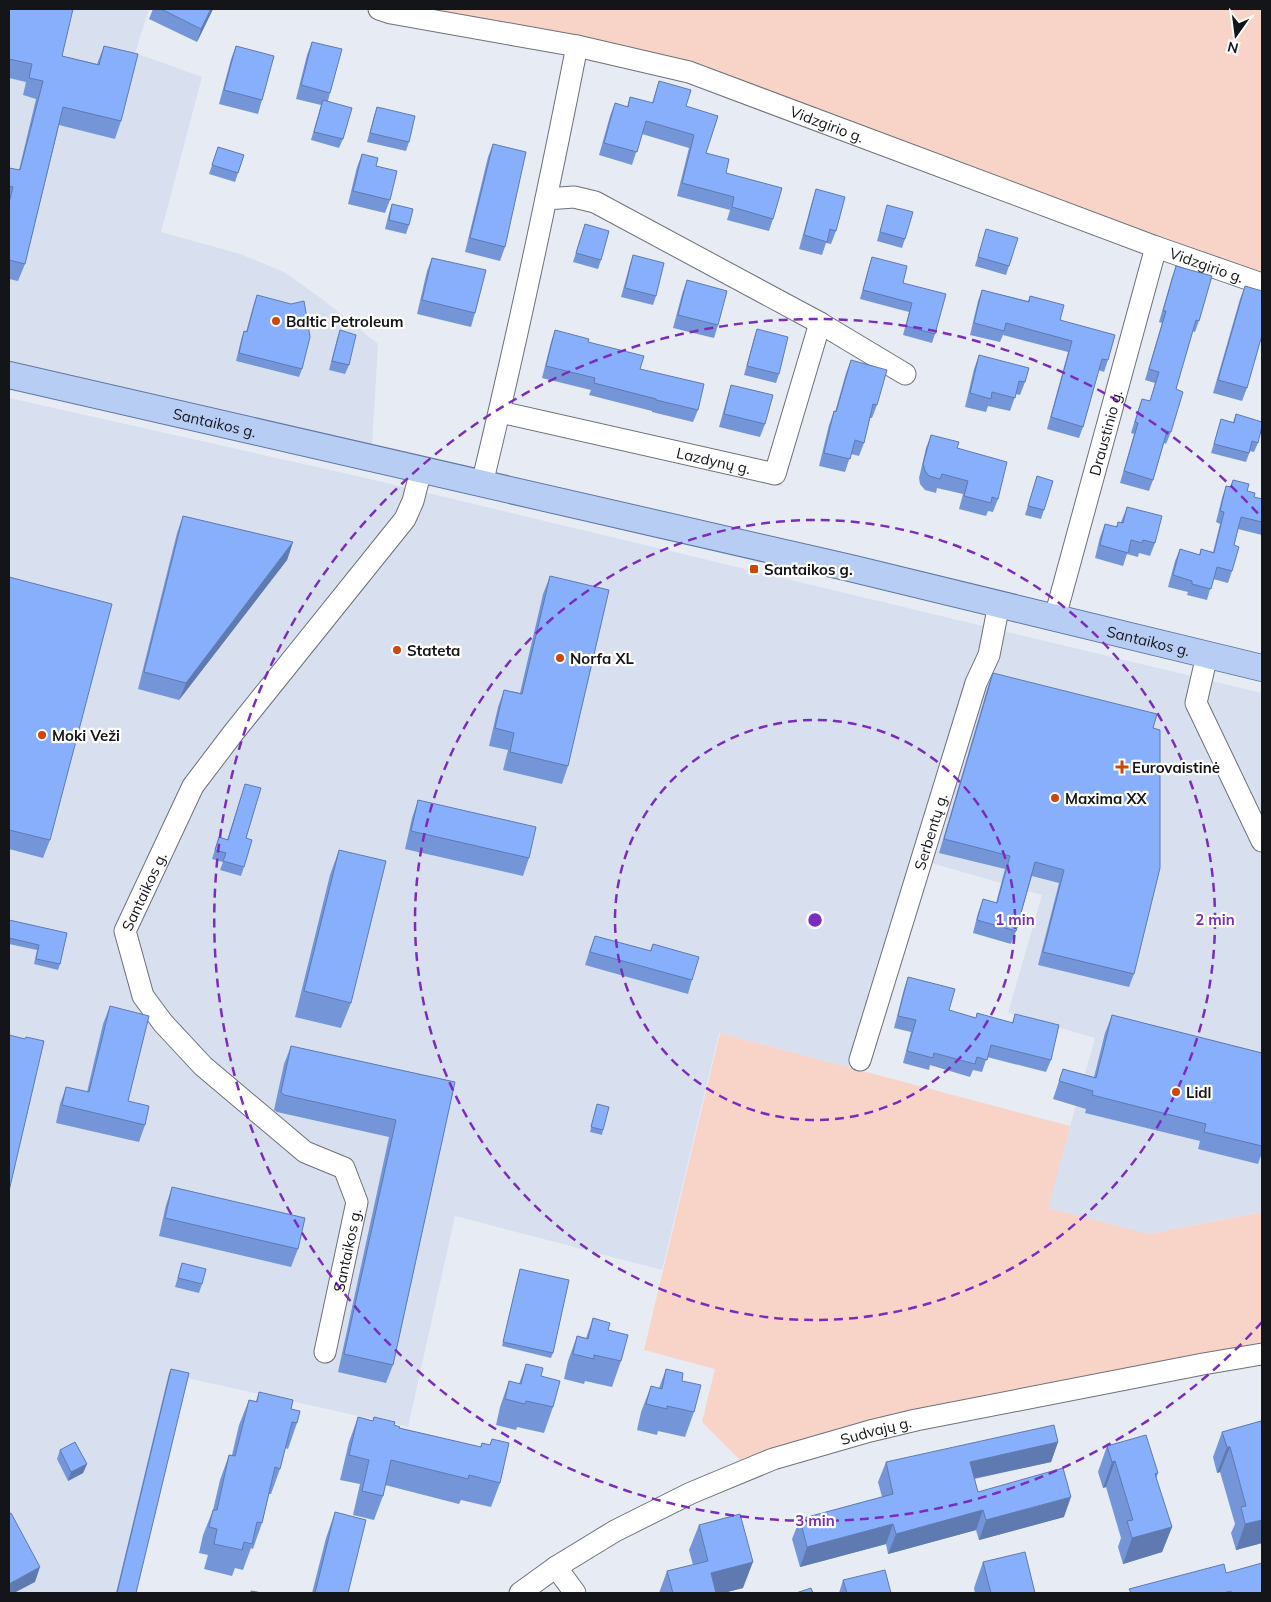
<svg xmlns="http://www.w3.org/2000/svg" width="1271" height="1602" font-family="Mulish,sans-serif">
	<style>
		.built { fill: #d8e0ef }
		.green { fill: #f8d4c8 }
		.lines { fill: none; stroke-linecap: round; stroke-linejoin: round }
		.minor-casing { stroke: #6d7179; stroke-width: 23 }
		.major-casing { stroke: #5f76a2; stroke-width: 28 }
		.minor { stroke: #fff; stroke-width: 21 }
		.major { stroke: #b8cdf4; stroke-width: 26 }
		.wall { fill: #7496d9 }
		.shaded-wall { fill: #5e7ab0 }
		.building { fill: #87affc; stroke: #5e7ab0 }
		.ring { fill: none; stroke: #7b2cbf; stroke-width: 2.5; stroke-dasharray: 9 6 }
		.poi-dot { fill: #cd4708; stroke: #fff; stroke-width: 2 }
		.labels { text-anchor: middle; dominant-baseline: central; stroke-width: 4.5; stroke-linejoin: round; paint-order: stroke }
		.street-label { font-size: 15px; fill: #141518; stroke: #fff }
		.poi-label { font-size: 15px; font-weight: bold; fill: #141518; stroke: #fff; text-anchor: start }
		.centre { fill: #7b2cbf; stroke: #fff; stroke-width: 2.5 }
		.ring-label { font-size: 15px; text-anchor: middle; font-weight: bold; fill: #7b2cbf; stroke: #fff; stroke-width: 4.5; stroke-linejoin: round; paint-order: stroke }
	</style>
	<rect width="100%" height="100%" fill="#e6ebf4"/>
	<path class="built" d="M9,9H149L135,53L202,77L161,232L240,254L284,272L322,299L378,344L372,446L9,362Z
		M9,398L357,476L1262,693V1212L1148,1234L1047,1208L1095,1038L1008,1013L1042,895L914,858L889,945L848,1067L719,1033L662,1270L455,1216L408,1427L169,1374L116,1593H9Z"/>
	<path class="green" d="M423,9H1262V272L656,58Z
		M720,1033L1070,1126L1048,1208L1148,1234L1262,1212V1342L902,1413L812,1436L742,1462L702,1422L715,1369L644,1350Z"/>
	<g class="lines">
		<g class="minor-casing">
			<g id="minor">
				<path id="s1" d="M379,9L391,13L577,46L689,72L1156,247L1262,284"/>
				<path d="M546,199L574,197L595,202L820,323L905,374"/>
				<path id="s2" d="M500,412L775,474L820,323"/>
				<path d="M482,484C517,339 548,193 577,46"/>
				<path id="s3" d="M1055,617L1156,247"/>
				<path d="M1207,655L1196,703L1262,841"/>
				<path id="s4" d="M860,1060L976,683L989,655L999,604"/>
				<path id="s5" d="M325,1352L357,1202L344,1168L305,1152L203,1066L163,1023L143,996L125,931L193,786L234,732L405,519L413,501L421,470"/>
				<path d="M556,1567L575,1593"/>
				<path id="s6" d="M520,1593L556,1567L615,1531L691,1493L773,1459L870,1431L916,1420L1203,1364L1262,1354"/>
			</g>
		</g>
		<g class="major-casing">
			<g id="major">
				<path id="s7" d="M9,375L850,568L1262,668"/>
			</g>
		</g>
		<use href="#minor" class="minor"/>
		<use href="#major" class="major"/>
	</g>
	<path class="wall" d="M9,9L62,56L97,64L104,46L121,121L115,139L59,125L25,264L18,281L9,279V168L19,170L36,99L23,95L26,82L9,78Z
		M153,9H213L197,42L149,19Z
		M312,42L330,93L328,101L343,139L339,148L311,140L321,105L296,99L307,55Z
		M236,46L262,100L258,114L219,104L231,59Z
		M659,81L686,106L706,153L773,219L769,231L727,220L730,210L677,196L689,148L642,134L632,165L599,155L610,116L615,103L627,107L630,97L652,103Z
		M377,107L409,142L406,151L367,142L374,116Z
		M493,144L505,247L500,261L465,252L488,157Z
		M218,147L244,155L235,182L209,174Z
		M362,154L390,200L385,213L348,204L357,167Z
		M816,189L836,231L831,244L826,243L822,255L799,249L812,202Z
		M392,204L409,225L406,234L385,229L389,213Z
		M887,205L905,239L902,248L877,241Z
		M585,224L601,260L598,269L573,262Z
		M986,229L1009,266L1006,275L975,266Z
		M633,255L656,296L653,305L621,297L630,264Z
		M872,257L903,283L935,334L932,343L903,335L909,312L860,299L869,266Z
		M432,258L475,313L471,327L417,314L427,271Z
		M1176,266L1199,321L1195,332L1192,331L1176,389L1171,432L1166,444L1164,443L1153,480L1149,491L1120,483L1134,434L1131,433L1138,410L1142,399L1150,401L1155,383L1145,380L1162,323L1159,322L1172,277Z
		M687,280L718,325L714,338L673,328L682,294Z
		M1245,286L1247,388L1242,401L1213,393L1240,299Z
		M982,290L1028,301L1030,296L1108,360L1104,372L1098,370L1083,427L1079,438L1047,429L1068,352L1003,335L1000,342L970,335L978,301Z
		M257,295L302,369L299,377L236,361L241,340L244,331L246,332L254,303Z
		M757,329L779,374L776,383L744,375L754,338Z
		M340,330L349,365L345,374L329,370L337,339Z
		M555,330L640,369L698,410L693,422L652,412V411L589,395L591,390L542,378L551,342Z
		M979,355L1025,382L1020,395L1016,394L1010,411L988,406L986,412L965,407L974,369Z
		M851,360L877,405L872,418H870L864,443L859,456L851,454L845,472L819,466L829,425L834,411L835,412L846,373Z
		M731,385L765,424L760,437L719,427L727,398Z
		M1236,414L1258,443L1254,452L1250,451L1246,462L1211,453L1221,419L1233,422Z
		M931,435L957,448L998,499L993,512L988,511L986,516L959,509L963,494L937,488L936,493L925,490L920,484L919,478L926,448Z
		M1037,476L1044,510L1041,519L1025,515Z
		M1233,480L1254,497L1262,499V535L1238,529L1234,545L1232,571L1228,583L1213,579L1207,600L1187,595L1188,592L1168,587L1175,561L1180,549L1199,555L1201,549L1213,552L1220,524L1216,522L1222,498L1226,486L1230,487Z
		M1127,507L1155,543L1150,556L1139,553L1138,557L1127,554L1123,566L1095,558L1100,537L1105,524L1116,527L1118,522H1121Z
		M183,516L293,542L287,560L179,700L138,689L177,533Z
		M550,576L568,766L562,784L503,770L508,750L489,746L498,707L504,690L520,693L543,594Z
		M9,577L50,840L43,858L9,849Z
		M993,673L1153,728L1134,974L1129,987L1038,965L1059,883L1032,876L1016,931L1011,944L973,933L978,913L983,899L996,903L1005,869L939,853L988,686Z
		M245,784L246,838L244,867L241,876L220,870L223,862L212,859L219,837L227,840Z
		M418,800L529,858L523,876L405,849L412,818Z
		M339,850L351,1003L341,1028L295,1017L330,875Z
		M9,920L67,933L60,964L58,970L34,964L37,950L9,944Z
		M595,936L650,951L653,944L692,980L688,994L585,965L590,949Z
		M908,977L949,1010L975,1018L1012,1023L1015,1014L1051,1060L1046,1072L987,1057L982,1072L973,1070L970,1077L930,1065L929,1070L903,1063L911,1032L894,1028L904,989Z
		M110,1006L128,1101L145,1125L139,1142L56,1123L60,1104L66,1087L87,1092L103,1024Z
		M1112,1015L1262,1053V1153L1258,1164L1198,1149L1200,1141L1085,1113L1086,1109L1053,1099L1063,1069L1094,1077L1105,1033Z
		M291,1046L455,1082L393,1365L386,1383L338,1372L389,1137L277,1112L274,1110L284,1064Z
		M597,1104L603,1130L602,1135L590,1132Z
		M172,1187L298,1249L291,1267L159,1236L166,1205Z
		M182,1263L202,1284L199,1293L175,1287Z
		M520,1269L553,1353L551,1358L502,1346Z
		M593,1318L608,1330L621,1361L612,1387L585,1381L584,1384L564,1379L568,1361L577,1336L586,1338Z
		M526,1364L541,1376L553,1407L544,1433L517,1427L516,1430L496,1425L500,1407L509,1381L519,1384Z
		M171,1369L136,1593H116L169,1373Z
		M666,1369L682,1381L694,1412L685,1437L658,1431L657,1435L637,1430L641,1412L651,1386L659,1388Z
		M259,1392L291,1409L297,1423L288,1449L285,1448L280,1469L271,1494H269L262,1523L253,1549L251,1548L243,1570L235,1568L232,1576L204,1569L208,1555L199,1553L203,1535L213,1510L220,1480L229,1455H232L239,1425L249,1400L256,1401Z
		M358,1417L373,1421L374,1417L399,1428L480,1447L482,1443L490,1445L492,1439L500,1483L491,1507L461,1500L459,1504L385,1485L383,1496L374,1520L353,1515L360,1484L340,1480L349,1442Z
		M1261,1421L1262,1543L1236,1550L1231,1533L1235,1524L1220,1472L1217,1473L1213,1457L1222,1432Z
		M1058,1442L1051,1462L974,1479L978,1492L1064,1517L979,1540L976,1530L888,1554L886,1544L800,1567L792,1539L800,1519L882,1497L878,1482L886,1462Z
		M1107,1446L1158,1473L1156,1479L1172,1527L1162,1552L1123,1564L1118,1547L1121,1538L1106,1487L1103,1488L1098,1472Z
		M60,1450L87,1464L83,1473L68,1481L57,1459Z
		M335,1512L348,1593H312L326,1538Z
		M699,1525L743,1588L723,1593H659L667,1571L693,1565L689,1550Z
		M983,1562L1035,1593H975L974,1588Z
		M843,1580L891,1593H839Z"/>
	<path class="shaded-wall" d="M211,9H213L197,42L201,29Z
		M293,542L287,560L179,700L186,683Z
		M1058,1442L1051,1462L962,1481L970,1462Z
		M1227,1447H1230L1220,1472L1217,1473Z
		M1115,1461L1106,1487L1103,1488L1112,1462Z
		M87,1464L83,1473L68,1481L71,1472Z
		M1071,1497L1064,1517L979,1540L986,1520Z
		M983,1510L976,1530L888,1554L896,1534Z
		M1262,1520V1543L1236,1550L1245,1524Z
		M893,1524L886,1544L800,1567L807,1547Z
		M1172,1527L1162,1552L1123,1564L1132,1538Z
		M753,1562L743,1588L723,1593H704L711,1573Z
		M40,1567L35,1582L14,1593H9V1584Z"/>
	<path class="building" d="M9,9H73L62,56L99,65L104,46L138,54L121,121L63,107L25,264L9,260V203L13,187L9,186V168L20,170L43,81L29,78L32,64L9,59Z
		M161,9H211L201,29Z
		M312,42L342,49L330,93L301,85Z
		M236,46L274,56L262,100L224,90Z
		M659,81L691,90L686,106L718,116L706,153L729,159L726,173L782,188L773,219L732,207L734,197L682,183L694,135L646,121L637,152L604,143L615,103L628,107L630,97L653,103Z
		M323,100L352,108L343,139L314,132Z
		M377,107L415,116L409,142L370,133Z
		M493,144L526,152L505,247L470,238Z
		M218,147L244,155L238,173L212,165Z
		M362,154L378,158L376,166L397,171L390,200L353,191Z
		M816,189L845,197L836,231L830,229L827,242L804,235Z
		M392,204L413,209L409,225L389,220Z
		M887,205L913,212L905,239L880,232Z
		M585,224L609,231L601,260L576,253Z
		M986,229L1018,238L1009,266L978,257Z
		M633,255L664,263L656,296L625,288Z
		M872,257L907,266L903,283L946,294L935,334L906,326L912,303L863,290Z
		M432,258L486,270L475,313L422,300Z
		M1176,266L1212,276L1199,321L1196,320L1176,389L1183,392L1171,432L1167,431L1153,480L1124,471L1138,423L1135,422L1142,399L1150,401L1159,372L1149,369L1166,311H1163Z
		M687,280L727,291L718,325L678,315Z
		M1245,286L1262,291V335L1247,388L1218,380Z
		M982,290L1029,302L1030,296L1064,305L1060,320L1115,335L1108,360L1102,359L1083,427L1051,417L1072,341L1006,323L1004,331L974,323Z
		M257,295L291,304L304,301L310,337L302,369L239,353L244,331L247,332Z
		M757,329L788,337L779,374L747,366Z
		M340,330L356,335L349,365L332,361Z
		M555,330L589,339L588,342L644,356L640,369L704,384L698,410L656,400V399L594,383L595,378L546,366Z
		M979,355L1029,368L1025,382L1019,381L1015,398L992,392L991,399L970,393Z
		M851,360L887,370L877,405L873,404L864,443L855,440L850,459L824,453L834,411L836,412Z
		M731,385L773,395L765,424L724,414Z
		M1236,414L1262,422V426L1258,443L1252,441L1249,453L1214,444L1221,419L1234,423Z
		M931,435L959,442L957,448L1007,462L998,499L992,497L991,503L964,496L968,481L942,474L940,479L929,476L925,471L923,464Z
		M1037,476L1053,481L1044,510L1028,506Z
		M1233,480L1249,484L1247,491L1255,493L1254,497L1262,499V522L1241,517L1234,545L1239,547L1232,571L1217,567L1211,589L1192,584V581L1173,575L1180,549L1200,555L1201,549L1214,553L1224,512L1220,511L1226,486L1231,487Z
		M1127,507L1162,516L1155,543L1143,540L1142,543L1131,540L1128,553L1100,545L1105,524L1117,527L1118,522L1123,523Z
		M183,516L293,542L186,683L144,672Z
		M550,576L609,590L568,766L510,752L514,733L495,728L504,690L522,694Z
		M9,577L112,604L50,840L9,830Z
		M993,673L1157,714L1153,728L1160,730V868L1134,974L1043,952L1064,870L1035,862L1016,931L977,920L983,899L997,903L1010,856L944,839Z
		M245,784L261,788L246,838L252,840L244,867L223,861L226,853L215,850L219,837L228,840Z
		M418,800L536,827L529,858L411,831Z
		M339,850L386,861L351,1003L304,991Z
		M9,920L67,933L60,964L36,959L39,945L9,938Z
		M595,936L651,951L653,944L699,957L692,980L590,952Z
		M908,977L955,989L949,1010L976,1018L977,1013L1013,1023L1015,1014L1059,1025L1051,1060L991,1045L987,1060L977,1057L975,1064L934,1053L933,1058L907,1051L916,1020L898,1016Z
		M110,1006L149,1016L128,1101L149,1106L145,1125L62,1105L66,1087L89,1092Z
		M1112,1015L1262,1053V1146L1204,1132L1206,1124L1092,1095L1093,1091L1059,1081L1063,1069L1096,1078Z
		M9,1035L25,1039L26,1037L44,1041L9,1191Z
		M291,1046L455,1082L393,1365L344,1354L396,1120L284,1095L281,1092Z
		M597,1104L609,1107L603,1130L591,1127Z
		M172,1187L305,1218L298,1249L165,1218Z
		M182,1263L206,1269L202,1284L178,1278Z
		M520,1269L569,1280L553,1353L503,1342Z
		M593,1318L610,1323L608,1330L628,1335L621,1361L594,1355V1359L573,1354L577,1336L588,1339Z
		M526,1364L543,1368L541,1376L560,1381L553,1407L526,1401L525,1404L505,1399L509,1381L521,1384Z
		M171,1369L189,1373L136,1593H117Z
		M666,1369L683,1373L682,1381L701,1385L694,1412L667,1406V1409L646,1404L651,1386L662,1389Z
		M259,1392L293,1400L291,1409L300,1411L297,1423L292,1422L280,1469L275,1467L262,1523L257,1522L252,1544L244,1542L242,1550L214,1544L217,1529L209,1527L213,1510H217L229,1455L235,1456L249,1400L257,1402Z
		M358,1417L373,1421L374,1417L395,1422L394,1425L400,1427L399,1428L481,1447L482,1443L490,1445L492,1439L509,1443L500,1483L469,1475L468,1479L391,1460L383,1496L362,1491L369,1460L349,1455Z
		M1261,1421L1262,1427V1520L1245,1524L1241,1507L1246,1506L1230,1447H1227L1222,1432Z
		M1054,1425L1058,1442L970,1462L978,1492L1063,1468L1071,1497L986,1520L983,1510L896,1534L893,1524L807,1547L800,1519L893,1494L886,1462Z
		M1146,1435L1158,1473L1155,1474L1172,1527L1132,1538L1127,1521L1133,1520L1115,1461L1112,1462L1107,1446Z
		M75,1442L87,1464L71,1472L60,1450Z
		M335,1512L366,1520L348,1593H315Z
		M11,1513L40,1567L9,1584V1514Z
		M740,1514L753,1562L711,1573L716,1593H673L667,1571L708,1561L699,1525Z
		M1025,1552L1035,1593H991L983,1562Z
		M1262,1563V1593H1232L1231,1591L1223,1593H1131L1129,1589L1224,1564L1226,1573Z
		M885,1570L891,1593H847L843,1580Z
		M811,1588L813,1593H796Z
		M251,1591L262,1593H251Z"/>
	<g class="ring">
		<circle cx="815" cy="920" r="200"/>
		<circle cx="815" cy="920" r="400"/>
		<path d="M1262 1322A601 601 0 1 1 1262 518"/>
	</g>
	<g class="poi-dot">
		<circle cx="276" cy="321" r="5"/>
		<rect x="749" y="564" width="10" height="10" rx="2.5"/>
		<circle cx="397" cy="650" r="5"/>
		<circle cx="560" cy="658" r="5"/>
		<circle cx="42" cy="735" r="5"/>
		<path d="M1119.5 759.5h5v5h5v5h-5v5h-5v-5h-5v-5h5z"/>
		<circle cx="1055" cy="798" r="5"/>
		<circle cx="1176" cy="1092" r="5"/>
	</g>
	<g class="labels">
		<g class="street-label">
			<text stroke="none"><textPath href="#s1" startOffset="464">Vidzgirio g.</textPath></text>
			<text stroke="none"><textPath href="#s1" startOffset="869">Vidzgirio g.</textPath></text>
			<text stroke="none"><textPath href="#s7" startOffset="211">Santaikos g.</textPath></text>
			<text stroke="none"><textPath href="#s3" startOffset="191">Draustinio g.</textPath></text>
			<text stroke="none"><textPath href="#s2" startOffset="219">Lazdynų g.</textPath></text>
			<text stroke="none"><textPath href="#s7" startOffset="1170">Santaikos g.</textPath></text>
			<text stroke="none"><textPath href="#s4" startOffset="239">Serbentų g.</textPath></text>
			<text stroke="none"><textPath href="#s5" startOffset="569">Santaikos g.</textPath></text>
			<text stroke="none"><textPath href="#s5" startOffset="104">Santaikos g.</textPath></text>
			<text stroke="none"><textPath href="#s6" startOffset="394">Sudvajų g.</textPath></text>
		</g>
		<g class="poi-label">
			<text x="286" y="321">Baltic Petroleum</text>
			<text x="764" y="569">Santaikos g.</text>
			<text x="407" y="650">Stateta</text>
			<text x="570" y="658">Norfa XL</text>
			<text x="52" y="735">Moki Veži</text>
			<text x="1132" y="767">Eurovaistinė</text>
			<text x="1065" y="798">Maxima XX</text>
			<text x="1186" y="1092">Lidl</text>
		</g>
	</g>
	<circle cx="815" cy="920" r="8" class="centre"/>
	<g class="ring-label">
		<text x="1015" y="925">1 min</text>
		<text x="1215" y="925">2 min</text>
		<text x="815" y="1526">3 min</text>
	</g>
	<rect width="1271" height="1602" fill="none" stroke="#141518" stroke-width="20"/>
	<g transform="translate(1236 35) rotate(194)" stroke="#ffffff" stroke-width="4" paint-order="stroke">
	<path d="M0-4L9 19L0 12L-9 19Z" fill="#141518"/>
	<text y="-8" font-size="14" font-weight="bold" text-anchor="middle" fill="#141518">N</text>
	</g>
</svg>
